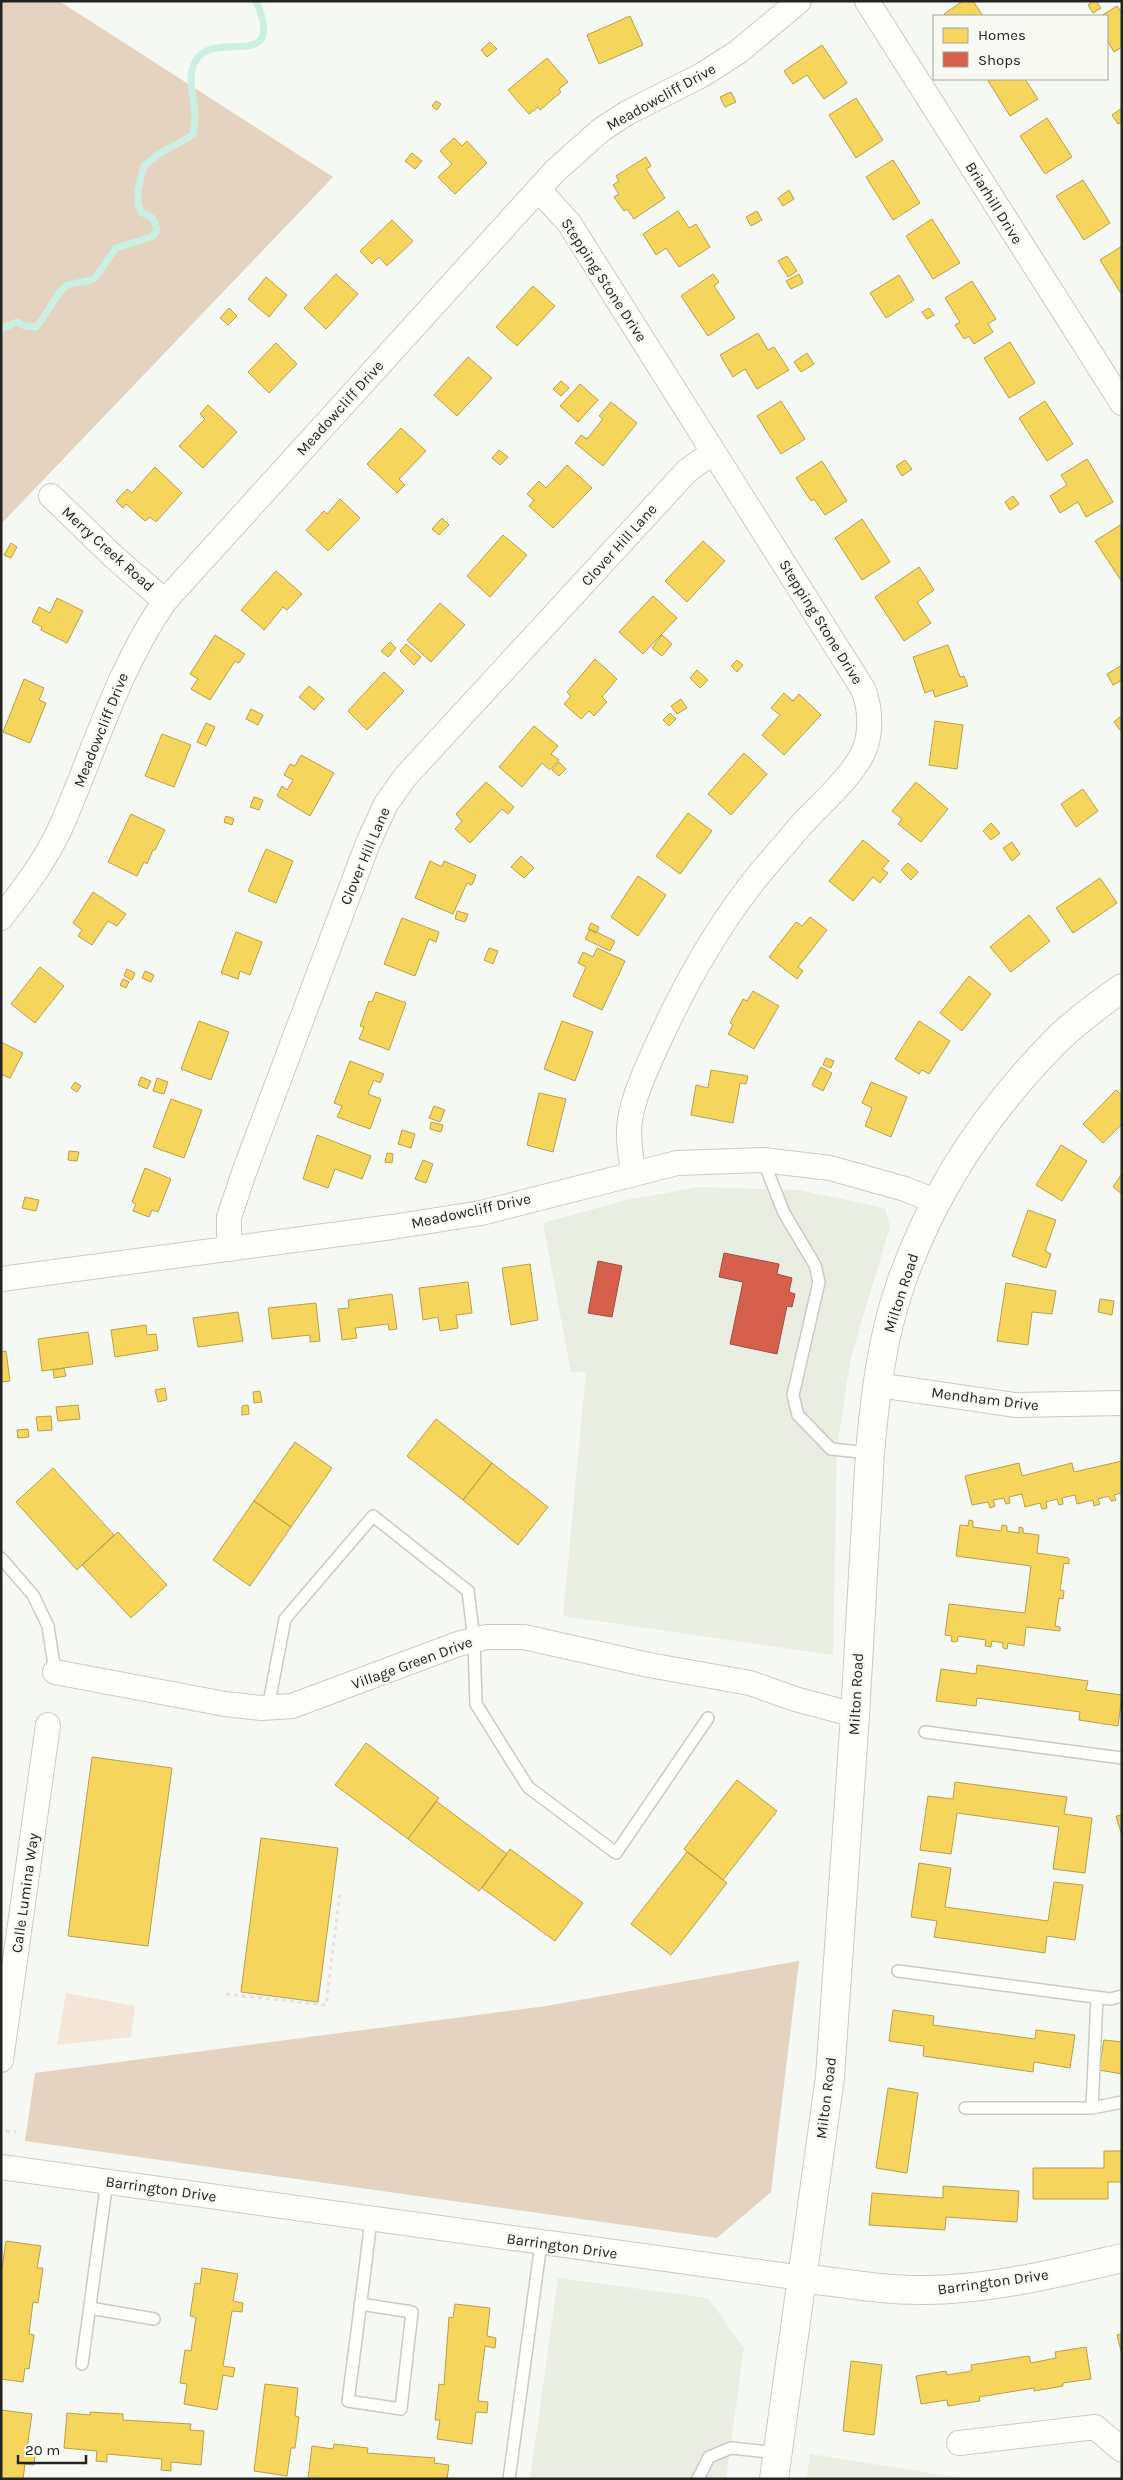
<svg xmlns="http://www.w3.org/2000/svg" width="1123" height="2480" font-family="Karla,sans-serif">
	<style>
		.built { fill: #eaede2 }
		.green { fill: #f3e6d8 }
		.forest { fill: #e3d3c0 }
		.homes { fill: #f6d55c; stroke: #b7a04a }
		.shops { fill: #d6604d; stroke: #a04e40 }
		.lines { fill: none; stroke-linecap: round; stroke-linejoin: round }
		.stream { stroke: #ccefe4; stroke-width: 7 }
		.lane-casing { stroke: #c9cac6; stroke-width: 14 }
		.street-casing { stroke: #c9cac6; stroke-width: 26 }
		.secondary-casing { stroke: #c9cac6; stroke-width: 30 }
		.path { stroke: #e3e4e3; stroke-width: 3; stroke-dasharray: 4 4; stroke-linecap: butt }
		.lane { stroke: #fefefd; stroke-width: 11 }
		.street { stroke: #fefefd; stroke-width: 24 }
		.secondary { stroke: #fefefd; stroke-width: 28 }
		.labels { text-anchor: middle; dominant-baseline: central; stroke-width: 5; stroke-linejoin: round; paint-order: stroke }
		.street-label { font-size: 15px; fill: #232421; stroke: #f7f9f2 }
	</style>
	<rect width="100%" height="100%" fill="#f6f8f3"/>
	<path class="built" d="M700,1187L799,1190L885,1208L890,1227L851,1357L837,1447L833,1655L563,1616L586,1372H571L543,1223L626,1200Z
		M558,2278L708,2298L744,2348L726,2479H530Z
		M810,2454L968,2479H807Z"/>
	<path class="green" d="M66,1993L135,2006L131,2037L57,2045Z"/>
	<path class="forest" d="M1,1H59L333,177L1,524Z
		M799,1961L771,2192L717,2238L25,2141L35,2073L546,2006Z"/>
	<path class="homes" d="M963,1H973L983,16H945L944,14Z
		M1093,1H1096L1101,8L1093,13L1088,5Z
		M1117,6L1122,13V47L1114,52L1107,40V16H1101Z
		M630,16L643,45L599,64L587,35Z
		M490,42L497,49L487,57L481,50Z
		M822,45L847,83L824,99L807,75L793,84L784,71Z
		M547,58L568,82L559,89L561,92L540,110L538,107L529,114L508,90Z
		M987,79H1025L1038,99L1010,116Z
		M731,92L736,102L725,107L720,97Z
		M856,98L883,140L856,158L829,115Z
		M436,101L441,104L437,110L432,106Z
		M1122,108V122L1118,124L1112,115Z
		M1047,118L1072,157L1045,174L1020,136Z
		M454,138L462,146L467,141L487,163L455,194L438,177L452,164L440,151Z
		M412,153L422,161L415,169L405,161Z
		M646,157L651,166L646,169L665,198L634,219L627,209L624,211L614,197L619,194L613,185L619,181L616,176Z
		M893,160L920,203L893,220L866,177Z
		M1083,180L1110,223L1084,240L1056,196Z
		M789,190L794,199L783,206L778,198Z
		M678,211L689,228L696,224L710,247L679,267L666,248L656,255L643,234Z
		M757,211L762,220L751,226L746,217Z
		M932,219L960,263L933,279L906,236Z
		M392,220L413,241L387,266L379,257L372,264L360,251Z
		M1122,246V295L1100,260Z
		M787,256L797,271L788,277L778,261Z
		M336,274L358,294L326,329L304,308Z
		M713,274L719,282L714,286L735,318L708,336L681,296Z
		M799,274L803,283L791,289L786,281Z
		M899,275L914,300L886,318L870,293Z
		M266,277L287,295L269,317L248,299Z
		M972,281L996,319L988,324L993,332L974,344L969,336L964,339L955,325L960,322L945,298Z
		M533,286L555,306L517,346L496,327Z
		M229,308L237,316L228,325L220,318Z
		M929,308L934,315L927,319L922,312Z
		M758,333L768,350L774,347L789,370L757,389L745,369L733,377L720,355Z
		M1010,342L1035,383L1009,398L984,358Z
		M276,343L297,364L269,393L248,372Z
		M807,353L814,364L801,372L794,362Z
		M468,357L492,378L457,416L434,395Z
		M561,381L569,388L561,396L553,389Z
		M580,384L598,400L578,422L560,406Z
		M781,401L805,439L781,454L757,416Z
		M1045,401L1073,444L1047,461L1019,418Z
		M611,402L637,423L603,466L575,443L581,435L587,439L603,419L599,416Z
		M208,405L237,432L203,468L179,446L205,419L200,414Z
		M401,428L426,451L399,479L405,485L397,493L367,464Z
		M499,450L508,457L500,465L492,458Z
		M1087,459L1113,502L1086,517L1078,502L1060,513L1050,496L1067,485L1061,475Z
		M905,460L912,469L902,476L896,466Z
		M822,461L847,501L825,515L814,499L811,501L796,478Z
		M567,465L592,488L553,528L529,506L534,500L527,494L539,481L546,488Z
		M155,467L182,493L156,522L150,517L145,521L126,504L123,508L116,501L127,489L132,493Z
		M1013,496L1019,504L1010,510L1005,502Z
		M340,499L360,518L328,551L306,530L324,511L327,514Z
		M442,518L449,525L439,535L432,529Z
		M862,519L890,562L862,580L835,538Z
		M1122,524V582L1095,541Z
		M503,535L527,555L490,597L467,576Z
		M703,541L725,561L687,602L665,581Z
		M11,543L17,547L11,558L4,555Z
		M919,567L934,590L917,602L931,623L904,641L875,597Z
		M276,571L302,594L287,610L283,607L264,630L241,610Z
		M653,596L677,618L643,654L619,632Z
		M57,598L83,611L67,643L41,630L42,627L32,622L39,607L50,613Z
		M440,603L465,625L431,662L407,640Z
		M215,635L245,654L239,663L235,661L210,700L191,689L198,679L190,674Z
		M662,635L672,644L662,656L652,648Z
		M390,642L396,648L388,657L381,651Z
		M406,644L421,657L414,665L400,651Z
		M948,645L960,677L964,676L968,686L935,697L933,690L925,693L913,657Z
		M595,659L617,679L602,697L607,702L594,716L589,711L581,719L564,704L571,696L567,692Z
		M737,660L743,665L737,672L731,666Z
		M1122,665V680L1113,685L1107,674Z
		M697,670L708,680L700,688L690,678Z
		M384,672L404,691L367,730L348,711Z
		M24,679L44,688L39,700L46,703L30,743L3,732Z
		M309,686L324,699L314,710L299,697Z
		M784,693L793,701L799,694L821,715L784,755L762,735L780,715L771,708Z
		M681,699L687,708L677,714L671,706Z
		M251,709L263,715L258,725L246,719Z
		M670,713L676,719L669,726L663,720Z
		M1122,715V729L1120,730L1114,722Z
		M935,721L963,725L957,769L929,765Z
		M206,723L215,727L206,746L197,742Z
		M534,726L558,746L551,754L559,760L550,770L542,763L522,787L499,767Z
		M162,734L191,745L174,787L145,776Z
		M744,753L767,774L731,815L708,794Z
		M301,755L334,773L310,816L277,796L282,786L287,790L293,780L284,775L290,764L295,766Z
		M559,762L566,769L559,776L552,770Z
		M486,782L514,807L508,814L502,809L470,843L455,829L462,821L456,814Z
		M916,782L948,809L921,842L898,824L902,819L892,811Z
		M1083,789L1098,811L1076,827L1061,804Z
		M254,797L263,800L259,810L250,807Z
		M688,813L712,831L680,874L656,856Z
		M131,814L165,830L155,850H153L147,864L144,862L137,876L108,862Z
		M226,816L234,819L232,825L224,822Z
		M991,823L1000,833L991,840L983,831Z
		M863,840L889,861L882,869L888,873L880,883L873,877L853,901L829,881Z
		M1012,842L1020,854L1012,861L1003,848Z
		M266,849L293,861L276,903L248,891Z
		M521,856L534,868L524,878L511,867Z
		M430,861L442,867L444,861L476,875L472,885L467,883L453,914L415,898Z
		M908,863L918,872L911,880L901,870Z
		M638,876L666,895L638,936L611,917Z
		M1100,878L1117,903L1073,933L1056,908Z
		M93,892L126,914L117,926L108,921L92,945L78,936L82,930L73,923Z
		M457,911L468,914L465,922L455,919Z
		M1029,915L1050,941L1011,972L990,947Z
		M810,917L827,930L798,967L803,971L797,979L769,957L796,922L802,926Z
		M402,918L439,932L436,942L429,939L415,976L384,964Z
		M591,923L599,927L596,933L588,929Z
		M590,929L615,941L610,951L585,939Z
		M236,932L262,942L250,975L240,971L238,979L221,973Z
		M489,948L498,951L493,964L484,960Z
		M597,948L625,961L602,1010L573,996L586,967L578,963L583,952L593,957Z
		M40,967L64,986L35,1023L11,1004Z
		M127,969L135,973L132,980L124,976Z
		M145,971L154,975L151,982L142,978Z
		M969,976L991,994L962,1031L940,1013Z
		M123,979L129,982L126,988L120,985Z
		M753,991L779,1006L754,1049L728,1034L733,1025L730,1023L743,999L747,1001Z
		M376,992L406,1003L389,1050L359,1039L364,1027L360,1026L369,1001L372,1002Z
		M199,1021L229,1032L211,1080L181,1069Z
		M562,1021L593,1032L575,1081L544,1069Z
		M919,1021L950,1041L929,1074L922,1070L919,1074L895,1059Z
		M1,1042L23,1053L10,1078L3,1075L1,1079Z
		M826,1058L834,1061L831,1068L823,1065Z
		M350,1061L384,1074L380,1083L374,1080L368,1094L381,1099L370,1129L337,1117L342,1106L334,1103Z
		M821,1067L832,1073L823,1091L812,1085Z
		M711,1070L748,1076L746,1084L740,1083L733,1123L691,1115L696,1085L708,1088Z
		M141,1077L151,1081L147,1089L138,1085Z
		M157,1078L168,1082L164,1094L153,1091Z
		M75,1082L81,1086L77,1092L71,1088Z
		M871,1082L907,1097L891,1137L865,1126L872,1108L862,1103Z
		M1116,1090L1122,1095V1124L1103,1143L1083,1124Z
		M539,1093L566,1099L553,1152L527,1145Z
		M171,1099L202,1110L184,1158L153,1147Z
		M434,1106L445,1110L440,1122L429,1118Z
		M431,1122L443,1125L441,1132L430,1129Z
		M402,1130L415,1134L411,1148L398,1144Z
		M317,1135L371,1156L362,1179L335,1169L328,1188L303,1179Z
		M1061,1145L1087,1161L1062,1201L1036,1185Z
		M69,1151L79,1152L77,1161L68,1160Z
		M387,1153L393,1154L392,1163L385,1162Z
		M423,1160L433,1164L426,1183L415,1179Z
		M145,1168L171,1179L158,1212L152,1210L149,1217L133,1211L136,1204L132,1202Z
		M1121,1175L1122,1176V1194L1113,1187Z
		M25,1197L39,1200L36,1211L22,1208Z
		M1028,1210L1056,1220L1045,1251L1051,1254L1046,1268L1012,1256Z
		M530,1264L538,1320L511,1325L502,1268Z
		M468,1282L472,1313L456,1315L458,1328L440,1331L438,1317L423,1320L419,1288Z
		M1006,1283L1056,1291L1052,1314L1032,1312L1028,1345L997,1341Z
		M392,1294L397,1329L389,1330L388,1324L355,1328L357,1338L342,1340L338,1309L349,1308L348,1300Z
		M1100,1299L1114,1301L1112,1315L1098,1312Z
		M316,1303L320,1341L310,1342V1335L272,1339L268,1308Z
		M238,1312L243,1341L198,1347L193,1318Z
		M146,1325L147,1335L156,1334L158,1350L115,1357L111,1330Z
		M88,1332L93,1364L42,1371L38,1339Z
		M6,1351L10,1381L1,1382V1352Z
		M64,1368L66,1376L54,1378L53,1370Z
		M165,1388L167,1400L158,1402L155,1390Z
		M260,1391L262,1402L254,1403L253,1392Z
		M78,1405L80,1419L58,1421L56,1407Z
		M248,1405L249,1414L242,1415V1406Z
		M51,1416L52,1430L38,1431L36,1417Z
		M436,1419L492,1463L463,1500L407,1456Z
		M28,1429L29,1437L18,1438L17,1430Z
		M295,1442L332,1468L291,1527L254,1501Z
		M1122,1461V1493L1114,1495L1116,1500L1111,1501L1109,1496L1098,1499L1100,1504L1094,1506L1093,1500L1077,1504L1075,1495L1062,1498L1063,1504L1059,1505L1057,1499L1046,1502L1047,1508L1042,1509L1040,1503L1025,1507L1022,1494L1009,1497L1010,1503L1006,1504L1004,1498L993,1500L995,1506L990,1508L988,1502L972,1505L965,1476L1019,1463L1022,1476L1072,1463L1074,1472Z
		M492,1463L548,1507L518,1545L463,1500Z
		M53,1468L114,1535L77,1570L16,1502Z
		M254,1501L291,1527L250,1586L213,1560Z
		M969,1520L973,1521V1527L1001,1531L1002,1525L1007,1526V1531L1019,1533V1527L1023,1528V1533L1039,1535L1037,1553L1069,1558V1564L1064,1563L1060,1590L1064,1591L1063,1599L1059,1598L1055,1626L1060,1627V1631L1026,1627L1024,1646L1008,1643L1007,1649L1003,1648V1643L992,1641L991,1647L985,1646L986,1640L958,1636L957,1642L951,1641L952,1636L945,1635L949,1604L1025,1613L1031,1566L956,1556L960,1525L968,1526Z
		M118,1532L167,1585L131,1618L82,1565Z
		M977,1665L1088,1681L1086,1690L1122,1695L1118,1726L1079,1720L1080,1712L977,1698L976,1706L936,1701L941,1669L976,1674Z
		M366,1743L439,1798L408,1839L335,1785Z
		M92,1757L172,1768L148,1946L68,1936Z
		M737,1780L777,1811L723,1880L684,1849Z
		M955,1782L1067,1797L1064,1814L1092,1818L1085,1873L1053,1869L1059,1827L957,1813L951,1854L920,1850L928,1796L953,1799Z
		M436,1801L507,1854L479,1891L408,1839Z
		M1122,1815V1836L1116,1816Z
		M261,1838L338,1848L318,2002L241,1992Z
		M510,1849L583,1903L555,1941L482,1888Z
		M687,1852L727,1883L671,1955L631,1924Z
		M919,1863L951,1868L945,1907L1048,1921L1054,1882L1083,1885L1075,1940L1047,1936L1045,1953L934,1937L937,1921L911,1917Z
		M893,2010L934,2016L933,2025L1035,2039L1036,2030L1075,2035L1070,2068L1034,2062L1033,2072L923,2056L924,2046L889,2041Z
		M1104,2040L1122,2042V2074L1099,2070Z
		M888,2088L918,2093L907,2173L876,2168Z
		M1104,2151H1122V2182H1108V2199H1033V2168H1104Z
		M943,2186L1019,2191L1017,2222L946,2217L945,2230L869,2225L872,2193L943,2198Z
		M6,2241L41,2246L37,2268H43L38,2303L33,2302L29,2334L34,2335L29,2369L25,2368L23,2382L1,2379V2275Z
		M202,2268L238,2274L233,2301L243,2303L242,2312L232,2311L223,2366L235,2368L233,2377L223,2375L217,2410L184,2404L187,2384L180,2383L185,2350L191,2351L196,2317L190,2316L195,2283L200,2284Z
		M455,2304L490,2308L487,2336L496,2338L495,2348L485,2346L478,2401L488,2402L487,2413L476,2412L472,2444L437,2439L440,2420H435L439,2384L444,2385L449,2317L453,2318Z
		M1122,2334V2355L1117,2335Z
		M1086,2347L1091,2379L1063,2383V2386L1034,2391V2388L979,2397L980,2401L948,2406L947,2400L921,2404L916,2376L946,2371L947,2375L972,2371L971,2365L1029,2356L1031,2363L1056,2358L1055,2352Z
		M851,2361L882,2365L874,2435L843,2431Z
		M265,2384L298,2388L295,2416L299,2417L295,2448H291L287,2476L254,2471Z
		M1,2410L32,2414L26,2455L35,2456L34,2465L25,2464L23,2479H1Z
		M90,2412L123,2414V2420L191,2424L190,2430L204,2431L201,2465L171,2462V2471L161,2470L162,2459L107,2454V2462L96,2461L97,2451L64,2448L67,2413L90,2415Z
		M334,2444L368,2448L367,2453L435,2458L434,2463L449,2465L447,2479H308L312,2446L333,2449Z"/>
	<path class="shops" d="M724,1253L779,1264L777,1274L792,1278L789,1292L795,1294L792,1307L787,1306L777,1354L730,1344L743,1282L719,1277Z
		M598,1261L622,1266L612,1317L588,1313Z"/>
	<g class="lines">
		<path class="stream" d="M1,329L17,322L25,326L36,327C46,317 58,289 68,285C76,282 87,283 95,278L116,248L152,237L157,230C155,220 152,216 142,213L138,204V190L144,166L159,154L193,135C194,128 195,122 195,116C195,97 185,76 197,59C217,30 287,73 256,1"/>
		<g class="lane-casing">
			<path id="lane" d="M763,1160L784,1213L815,1265L819,1282L793,1395L798,1415L831,1449L869,1453
				M1,1558L33,1595L48,1626L55,1672
				M268,1708L285,1619L373,1516L468,1591L474,1640L476,1704L528,1787L616,1853L708,1718
				M925,1732L1122,1758
				M898,1971L1110,1999L1122,1996
				M1097,1997L1092,2108L1122,2102
				M965,2108H1092
				M360,2304L412,2312L401,2409L348,2401C356,2340 364,2280 371,2219
				M90,2308L154,2319
				M82,2364L107,2181
				M509,2479L541,2243
				M698,2479L709,2457L731,2448L778,2453"/>
		</g>
		<g class="street-casing">
			<path id="street" d="M867,1L1122,403
				M539,190L569,223L863,689C871,708 872,736 862,755C846,784 816,807 795,832C779,852 761,870 746,891C710,939 682,990 657,1045C647,1068 634,1094 630,1120C627,1137 631,1155 633,1172
				M51,496L115,558L165,601
				M1,918C23,890 45,861 60,829C94,752 117,670 165,601L555,171L601,130L627,113L702,75L738,52L799,1
				M229,1249V1217L246,1167L368,843L386,804L405,777L687,471L713,452
				M1,1279L392,1227L481,1213L677,1163L763,1160L830,1168L905,1189L935,1201
				M878,1385L1015,1405L1122,1403
				M55,1672L225,1704L261,1708L292,1706L458,1644L487,1637H524L649,1665L750,1683L795,1699L855,1715
				M1,2060L48,1725
				M1,2167L802,2278
				M959,2443L1095,2427L1122,2450"/>
		</g>
		<g class="secondary-casing">
			<path id="secondary" d="M802,2278C843,2283 885,2291 927,2290C994,2289 1057,2273 1122,2258
				M774,2479L830,2077L855,1715L870,1453C875,1396 882,1337 901,1283C933,1192 987,1111 1054,1043C1074,1022 1099,1005 1122,988"/>
		</g>
		<path class="path" d="M226,1994L326,2005L340,1892
			M6,2131L16,2132"/>
		<use href="#lane" class="lane"/>
		<use href="#street" class="street"/>
		<use href="#secondary" class="secondary"/>
	</g>
	<g class="labels">
		<g class="street-label">
			<text transform="translate(661 97) rotate(-29)">Meadowcliff Drive</text>
			<text transform="translate(994 203) rotate(58)">Briarhill Drive</text>
			<text transform="translate(604 280) rotate(57)">Stepping Stone Drive</text>
			<text transform="translate(340 408) rotate(-48)">Meadowcliff Drive</text>
			<text transform="translate(619 545) rotate(-48)">Clover Hill Lane</text>
			<text transform="translate(108 549) rotate(42)">Merry Creek Road</text>
			<text transform="translate(821 622) rotate(58)">Stepping Stone Drive</text>
			<text transform="translate(101 730) rotate(-68)">Meadowcliff Drive</text>
			<text transform="translate(365 856) rotate(-67)">Clover Hill Lane</text>
			<text transform="translate(471 1211) rotate(-12)">Meadowcliff Drive</text>
			<text transform="translate(901 1293) rotate(-72)">Milton Road</text>
			<text transform="translate(985 1399) rotate(7)">Mendham Drive</text>
			<text transform="translate(412 1663) rotate(-20)">Village Green Drive</text>
			<text transform="translate(856 1694) rotate(-87)">Milton Road</text>
			<text transform="translate(25 1893) rotate(-82)">Calle Lumina Way</text>
			<text transform="translate(826 2098) rotate(-83)">Milton Road</text>
			<text transform="translate(161 2189) rotate(8)">Barrington Drive</text>
			<text transform="translate(562 2246) rotate(8)">Barrington Drive</text>
			<text transform="translate(993 2282) rotate(-8)">Barrington Drive</text>
		</g>
	</g>
	<rect width="1123" height="2480" fill="none" stroke="#232421" stroke-width="5"/>
	<rect x="933" y="15" width="175" height="65" fill="#f7f9f2" stroke="#a2a49e"/>
	<rect x="943" y="28" width="25" height="15" fill="#f6d55c" stroke="#a2a49e"/>
	<text x="978" y="40" font-size="15" fill="#232421">Homes</text>
	<rect x="943" y="52" width="25" height="15" fill="#d6604d" stroke="#a2a49e"/>
	<text x="978" y="65" font-size="15" fill="#232421">Shops</text>
	<path d="M18 2455v8h68v-8" fill="none" stroke="#232421" stroke-width="2.5"/>
	<text x="25" y="2455" font-size="15" fill="#232421" stroke="#f7f9f2" stroke-width="4" paint-order="stroke">20 m</text>
</svg>
